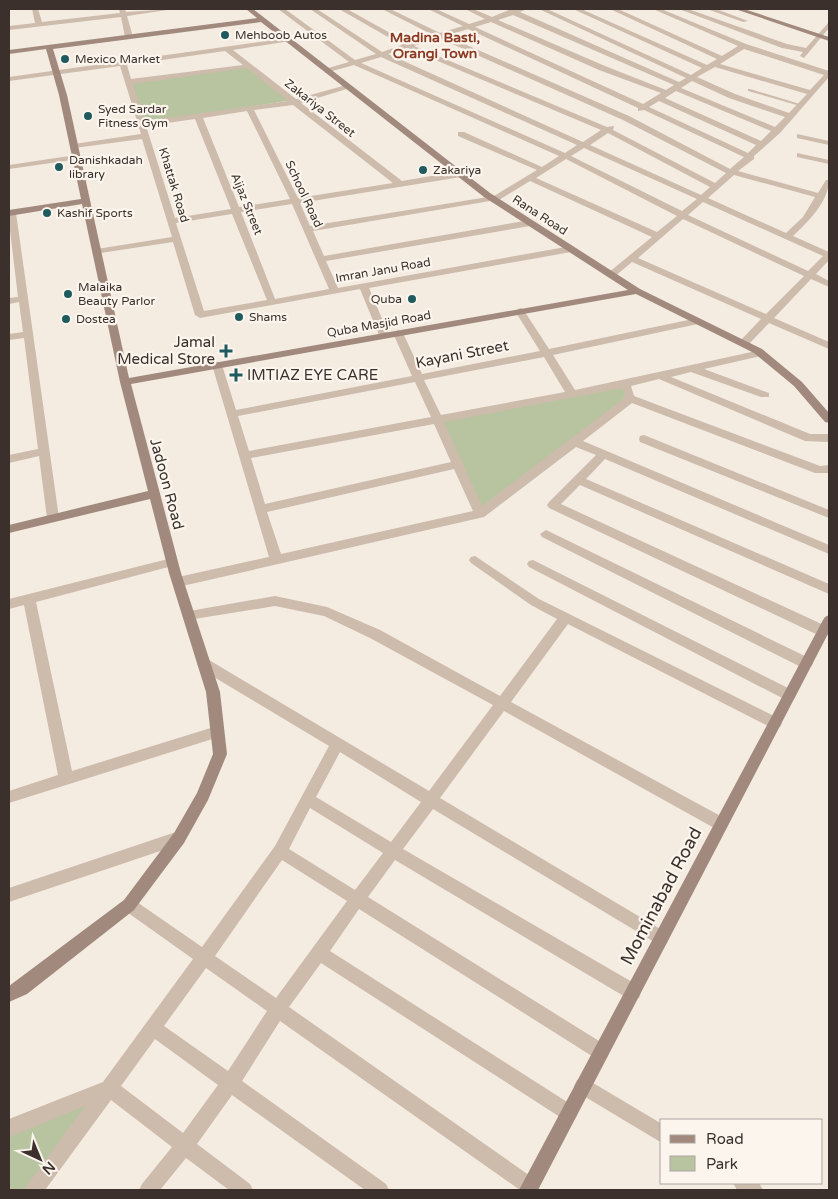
<svg xmlns="http://www.w3.org/2000/svg" width="838" height="1199" font-family="'Varela Round',sans-serif">
	<style>
		.green { fill: #b8c4a0 }
		.lines { fill: none; stroke-linecap: round; stroke-linejoin: round }
		.lane { fill: #cdbbac; fill-rule: evenodd }
		.street { fill: #cdbbac; fill-rule: evenodd }
		.secondary { fill: #a18a7d; fill-rule: evenodd }
		.poi-dot { fill: #1f5a5e; stroke: #fbf5ee; stroke-width: 2 }
		.labels { text-anchor: middle; dominant-baseline: central; stroke-width: 4.5; stroke-linejoin: round; paint-order: stroke }
		.far-poi-label { font-size: 12px; fill: #3b302b; stroke: #fbf5ee; text-anchor: start }
		.far-street-label { font-size: 12px; fill: #3b302b; stroke: #fbf5ee }
		.far-neighbourhood-label { font-size: 14px; font-weight: bold; fill: #8c3b22; stroke: #fbf5ee }
		.poi-label { font-size: 15px; fill: #3b302b; stroke: #fbf5ee; text-anchor: end }
		.street-label { font-size: 15px; fill: #3b302b; stroke: #fbf5ee }
		.near-street-label { font-size: 18px; fill: #3b302b; stroke: #fbf5ee }
	</style>
	<rect width="100%" height="100%" fill="#f4ebe1"/>
	<path class="green" d="M249,66L293,100L141,124L128,82Z
		M625,384L627,402L480,514L438,420Z
		M109,1088L34,1190H9V1128Z"/>
	<g class="lines">
		<path class="lane" d="M748,89H750L803,105L800,106L748,91Z"/>
		<path class="street" d="M32,9H38L42,22L120,13L119,9H125L126,12L174,9L127,16L133,37L129,39L125,37L121,17L9,30V26L35,23Z
			M278,9H285L355,60L376,54L310,9H317L382,52L402,45L339,9H347L408,43L433,35L382,9H390L440,33L463,26L428,9H436L469,24L485,19L465,9H473L492,17L511,9H527L520,12L679,82L686,78L539,9H547L691,75L702,68L573,9H581L707,65L717,59L610,9H618L722,56L738,46L653,9H661L746,44L829,71V77L780,133L754,156V159L738,171L818,193L826,180H829C829,201 808,222 793,236L829,252V260L816,274L829,281V287L811,279L774,318L829,342V349L769,323L748,345H740V341L761,319L632,262L614,277H608V273L652,237L530,181L494,203L490,201L313,231L324,256L530,220L534,223L530,226L326,261L338,288L571,246L576,249L571,252L369,288L389,335L384,338L379,335L360,289L200,318L195,315L173,242L94,254L92,252L97,249L172,237L142,139L74,148L70,146L74,144L141,134L120,66L9,81V77L288,38L292,40L290,41L233,50L296,99L350,84V88L301,103L402,181L461,171L465,174L461,177L300,203L310,226L494,196L537,170L458,136V132H464L542,167L559,156L354,65L325,73V69L349,62ZM513,15L674,85L666,90L605,66L498,20ZM491,22L599,70L661,93L643,104L475,27ZM468,29L638,108V111L644,110L744,157L730,169L629,116L446,36ZM439,38L623,120L726,173L715,183L613,130L614,126L607,127L414,46ZM407,48L601,130L583,142L388,54ZM744,49L824,75L810,90L720,64ZM225,51L243,65L131,79L127,65ZM381,57L577,145L565,153L361,63ZM715,67L807,94L789,113L735,94L697,77ZM247,68L288,101L144,121L133,84ZM692,81L729,98L785,117L775,127L681,88ZM676,91L771,131L761,141L665,98ZM659,101L756,145L748,153L649,107ZM293,105L393,183L298,198L254,110ZM247,111L290,199L239,207L203,118ZM195,119L231,209L175,218L146,126ZM608,133L710,187L701,195L590,145ZM584,148L697,199L682,211L571,156ZM566,159L677,216L657,232L536,178ZM734,175L815,197L803,217L786,233L708,198ZM703,202L823,256L808,271L688,215ZM292,204L329,289L275,299L241,212ZM232,214L267,300L204,311L176,223ZM683,219L804,276L766,314L638,258Z
			M679,9H688L787,44L806,48L829,22V28L804,58L800,56L803,52L782,48Z
			M707,9H716L748,21L743,22Z
			M797,134L829,141V145L797,138Z
			M797,153L829,160V164L797,157Z
			M76,155H79V159L9,169V165Z
			M12,210L16,213L59,518L53,522L47,518L39,456L9,463V455L38,449L24,338L9,340V334L23,332L19,302L9,304V298L18,297L9,222V211Z
			M520,308L523,309L549,349L698,318L703,321L698,324L553,355L575,390L761,350L765,351V355L704,369L769,393V397H761L691,372L671,377L810,434H829V442L805,441L659,379L631,386L634,396L820,466L829,465V473H815L632,403L583,441L829,545V554L605,459L586,479L829,584V594L580,485L561,504L828,627L829,631L828,635H818L549,508L547,505L549,502L596,455L576,447L484,517L178,587L174,585L172,582L178,577L269,557L212,365L213,363L217,362L222,365L236,410L412,376L393,333L398,330L403,333L422,374L540,351L515,311ZM544,357L565,392L441,415L424,380ZM415,382L431,417L249,451L238,416ZM622,388L625,394L622,400L482,506L444,422ZM434,424L451,462L265,504L251,458ZM454,469L473,511L281,554L267,512Z
			M644,435L829,510V518L640,442L639,439L640,436Z
			M546,530L811,659L813,663L811,667H801L542,537L540,534Z
			M475,556L539,599L780,719L782,723L780,727L775,729L770,727L568,624L511,702L726,819L728,824L726,829L721,831L716,829L504,711L440,798L667,933L669,938L667,943L661,946L433,809L403,849L639,986L641,992L639,998L633,1000L627,998L395,860L368,897L607,1046L609,1052L607,1058L601,1060L595,1058L359,909L330,951L575,1107L578,1113L575,1119L569,1122L563,1119L321,963L289,1007L536,1180L539,1186L537,1190H520L280,1021L242,1081L386,1184L389,1190H365L232,1095L197,1144L250,1184L253,1190H229L186,1158L160,1190H139L142,1184L172,1147L111,1100L45,1190H25L28,1184L85,1106L9,1137V1119L103,1082L193,959L124,910L121,905L124,900L129,898L134,900L202,947L275,846L329,746L199,668L197,664L199,660H209L429,791L493,705L370,638L324,616L275,606L188,620L184,618L182,615L184,612L275,596L327,607L380,630L500,696L557,619L531,605L471,563L469,560L471,557ZM340,752L421,802L391,842L316,797ZM310,808L383,853L355,890L289,849ZM282,860L347,901L276,998L215,956ZM206,968L267,1011L228,1071L164,1026ZM155,1039L218,1085L183,1133L121,1086Z
			M172,558L178,562L176,565L36,602L72,771L217,726L222,728L224,732L222,736L9,803V791L58,775L24,605L9,609V599Z
			M533,560L794,691L796,695L794,699L789,700L784,699L529,567L527,564L529,561Z
			M179,831L184,833L186,838L184,843L9,902V888Z
			M583,1077L662,1124V1143L577,1092L574,1086L577,1080Z
			M733,1183H759L763,1190H737Z"/>
		<path class="secondary" d="M246,9H253L490,193L640,289L762,349L802,382L829,413V423L825,422L794,386L754,353L636,294L131,384L181,573L220,692L227,754L208,800L184,843L134,910L27,994L9,1002V986L124,900L174,833L197,793L213,754L206,692L169,573L150,499L9,533V525L148,491L120,382L82,204L9,216V210L81,199L59,95L46,49L9,54V50L257,18ZM261,22L484,197L628,290L129,378L67,95L53,49Z
			M735,9H744L829,37V41Z
			M829,615V632L538,1190H519L823,620L825,617Z"/>
	</g>
	<g class="poi-dot">
		<circle cx="225" cy="35" r="5"/>
		<circle cx="65" cy="59" r="5"/>
		<circle cx="88" cy="116" r="5"/>
		<circle cx="59" cy="167" r="5"/>
		<circle cx="423" cy="170" r="5"/>
		<circle cx="47" cy="213" r="5"/>
		<circle cx="68" cy="294" r="5"/>
		<circle cx="412" cy="299" r="5"/>
		<circle cx="239" cy="317" r="5"/>
		<circle cx="66" cy="319" r="5"/>
		<path d="M223.5 343.5h5v5h5v5h-5v5h-5v-5h-5v-5h5z"/>
		<path d="M233.5 367.5h5v5h5v5h-5v5h-5v-5h-5v-5h5z"/>
	</g>
	<g class="labels">
		<g class="far-poi-label">
			<text x="235" y="35">Mehboob Autos</text>
			<text x="75" y="59">Mexico Market</text>
			<text x="98" y="109">Syed Sardar<tspan x="98" dy="14">Fitness Gym</tspan></text>
			<text x="69" y="160">Danishkadah<tspan x="69" dy="14">library</tspan></text>
			<text x="433" y="170">Zakariya</text>
			<text x="57" y="213">Kashif Sports</text>
			<text x="78" y="287">Malaika<tspan x="78" dy="14">Beauty Parlor</tspan></text>
			<text x="402" y="299" text-anchor="end">Quba</text>
			<text x="249" y="317">Shams</text>
			<text x="76" y="319">Dostea</text>
		</g>
		<g class="far-street-label">
			<text transform="translate(320 108) rotate(38)">Zakariya Street</text>
			<text transform="translate(174 185) rotate(73)">Khattak Road</text>
			<text transform="translate(304 194) rotate(65)">School Road</text>
			<text transform="translate(247 204) rotate(68)">Aijaz Street</text>
			<text transform="translate(540 215) rotate(33)">Rana Road</text>
			<text transform="translate(383 270) rotate(-10)">Imran Janu Road</text>
			<text transform="translate(379 324) rotate(-10)">Quba Masjid Road</text>
		</g>
		<g class="far-neighbourhood-label">
			<text x="435" y="37">Madina Basti,<tspan x="435" dy="16">Orangi Town</tspan></text>
		</g>
		<g class="poi-label">
			<text x="215" y="342">Jamal<tspan x="215" dy="17">Medical Store</tspan></text>
			<text x="247" y="375" text-anchor="start">IMTIAZ EYE CARE</text>
		</g>
		<g class="street-label">
			<text transform="translate(462 354) rotate(-11)">Kayani Street</text>
			<text transform="translate(167 484) rotate(75)">Jadoon Road</text>
		</g>
		<g class="near-street-label">
			<text transform="translate(661 896) rotate(-62)">Mominabad Road</text>
		</g>
	</g>
	<rect width="838" height="1199" fill="none" stroke="#3b302b" stroke-width="20"/>
	<rect x="660" y="1119" width="162" height="65" fill="#fbf5ee" stroke="#aea6a0"/>
	<rect x="670" y="1135" width="25" height="8" fill="#a18a7d" stroke="#aea6a0"/>
	<text x="706" y="1144" font-size="15" fill="#3b302b">Road</text>
	<rect x="670" y="1156" width="25" height="15" fill="#b8c4a0" stroke="#aea6a0"/>
	<text x="706" y="1169" font-size="15" fill="#3b302b">Park</text>
	<g transform="translate(40 1159) rotate(136)" stroke="#fbf5ee" stroke-width="4" paint-order="stroke">
	<path d="M0-4L9 19L0 12L-9 19Z" fill="#3b302b"/>
	<text y="-8" font-size="14" font-weight="bold" text-anchor="middle" fill="#3b302b">N</text>
	</g>
</svg>
